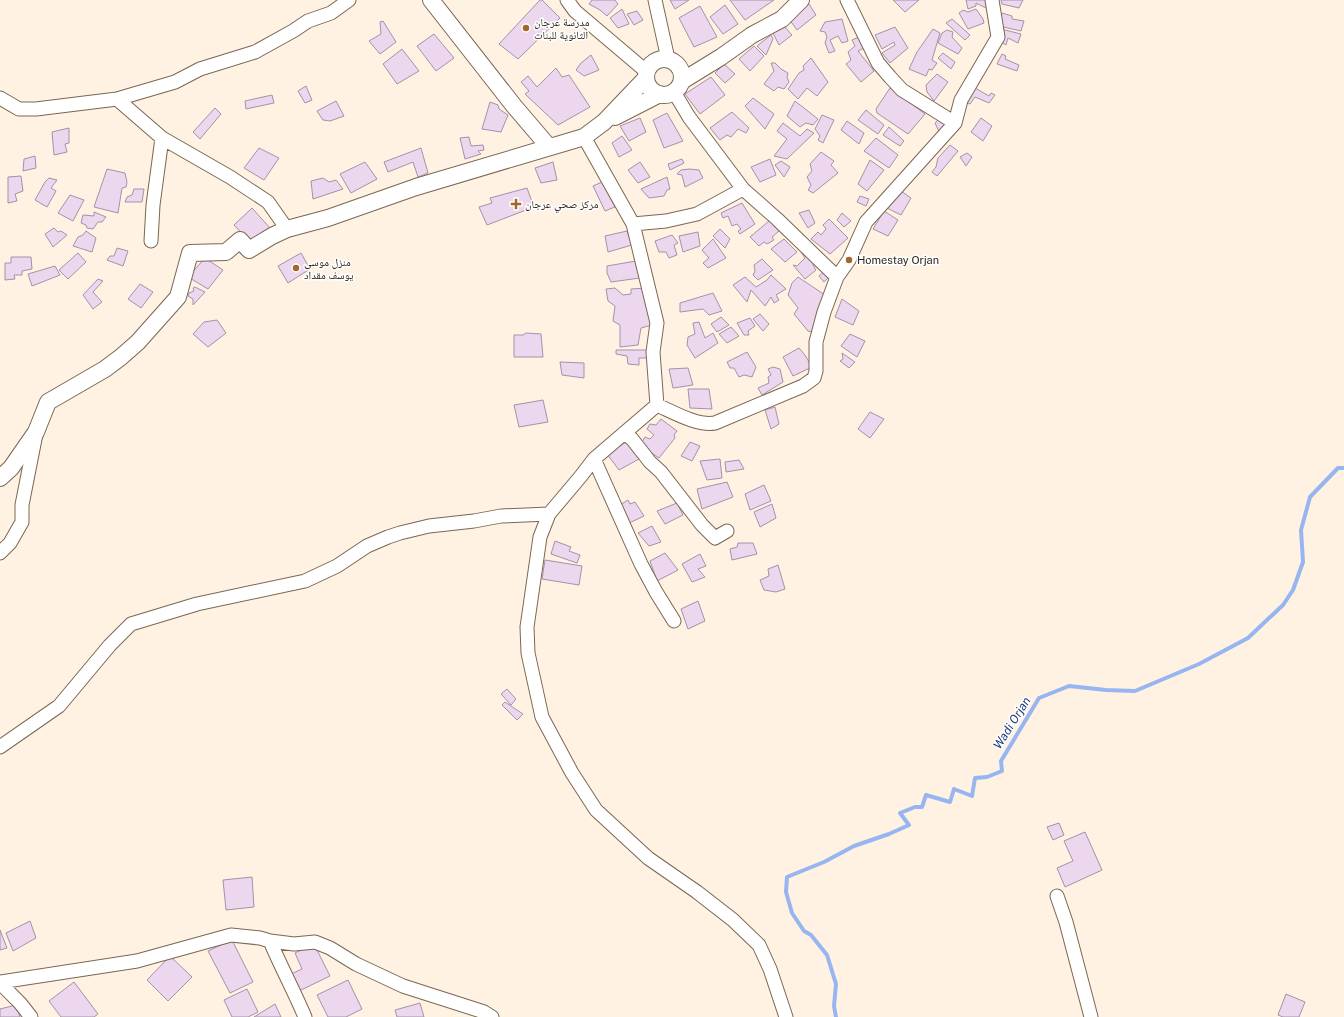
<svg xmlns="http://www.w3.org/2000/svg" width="1344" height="1017" font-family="'Public Sans','Noto Naskh Arabic',sans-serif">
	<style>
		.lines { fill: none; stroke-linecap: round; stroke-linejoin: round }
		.stream { stroke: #97b5f0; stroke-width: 4 }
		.building { fill: #ecd7ef; stroke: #a591a8 }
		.minor-casing { stroke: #7a6752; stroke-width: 15 }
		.tertiary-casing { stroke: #7a6752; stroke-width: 18 }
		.minor { stroke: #fff; stroke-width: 13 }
		.tertiary { stroke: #fff; stroke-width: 16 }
		.poi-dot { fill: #a4662b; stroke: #fff; stroke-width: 1.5 }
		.labels { text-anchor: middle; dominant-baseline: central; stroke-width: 3; stroke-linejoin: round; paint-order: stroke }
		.poi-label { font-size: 11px; fill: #2c241b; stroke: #fff; text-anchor: start }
		.water-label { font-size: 12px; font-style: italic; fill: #1a377b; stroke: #fff }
	</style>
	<rect width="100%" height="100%" fill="#fff2e3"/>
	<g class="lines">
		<path class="stream" d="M836,1017L834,1006L836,984L827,955L811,935L804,931L792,913L786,892L787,877L824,862L854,846L889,834L909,825L900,813L915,807H922L926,795L950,802L954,789L972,796L975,778L987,777L1002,771L1001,761L1039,698L1069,686L1106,690L1135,691L1199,664L1248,638L1283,605L1293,590L1303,562L1301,530L1310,497L1338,468H1344"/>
	</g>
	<path class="building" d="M540,0H542L560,18L518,59L499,44Z
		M592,0H615L618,4L607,16L600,10L589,4Z
		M670,0H689L675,9Z
		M730,0H774L745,20Z
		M893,0H919L905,12Z
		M966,0H990V6L986,8L976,3V6L968,9Z
		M1001,0H1023L1019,8L1002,4Z
		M809,4L816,15L797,30L789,19Z
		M725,5L738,24L723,34L710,17Z
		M700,6L717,37L694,47L679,18Z
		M622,9L629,24L618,28L610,18Z
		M976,9L983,19L984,23L968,29L959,13L963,10L968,12Z
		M637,11L643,20L634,25L627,14Z
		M1002,13L1012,16V19L1024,21L1021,31L999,26Z
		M842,19L848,41L842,43L838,36L830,40L835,51L829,53L825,43L827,37L825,32L820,31L825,22Z
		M952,19L970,35L965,40L946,23Z
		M383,21L396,42L380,54L369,41L381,34L380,22Z
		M783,25L792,35L779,45L773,33Z
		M895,27L908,48L890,63L882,53L895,45L894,42L882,49L875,35Z
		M933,29L940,33L932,60L937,63L932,70L929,69L926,76L909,69L917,52Z
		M1001,29L1021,34L1018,43L1008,38L1006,45L997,40Z
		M947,30L953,32L952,37L962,48L958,54L938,43L942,33Z
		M434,34L454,58L436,71L417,46Z
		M771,35L773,39L766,55L757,46Z
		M859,37L864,48L858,51L874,71L861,82L846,64L851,60L848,52L855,46L852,40Z
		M754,46L764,56L750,71L739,59Z
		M402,49L419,71L397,84L383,64Z
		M943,53L955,62L951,69L938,58Z
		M1002,54L1006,56L1005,59L1019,65L1017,71L997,64Z
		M591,55L599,70L584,76L576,70L581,63Z
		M811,58L828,82L817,96L807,88L798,99L788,89L799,73L804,70L803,66Z
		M771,63H775L781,69L788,73L787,77L789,82L784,89L778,87L774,91L764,84L774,71Z
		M724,64L735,74L725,83L715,73Z
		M556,68L562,77L569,75L590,107L558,125L525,94L529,91L521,82L528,76L537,87Z
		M937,74L948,82L934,101L927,92L926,85Z
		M711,77L725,95L700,114L685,94Z
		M306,86L312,100L305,103L298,91Z
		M890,88L925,114L908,134L877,113L876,109Z
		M975,88L989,96L991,93L995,95L989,103L975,97L970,104L963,102Z
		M272,95L274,103L246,109L245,101Z
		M753,98L774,114L765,129L745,106Z
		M336,101L344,116L330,121L323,120L317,111Z
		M795,101L818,119L813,125L806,123L800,127L787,116Z
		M490,102L498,105L499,109L508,115L501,132L482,129Z
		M215,108L221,114L200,139L193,132Z
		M866,110L884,125L878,134L858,120Z
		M732,112L749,128L746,133L738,129L731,137L727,135L720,140L710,128Z
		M667,113L683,141L664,148L653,120Z
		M822,115L834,120L823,143L818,140L820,136L815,129Z
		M640,118L646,132L629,141L620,126Z
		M940,118L947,127L940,134L935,123Z
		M981,118L992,126L983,141L971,132Z
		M847,121L864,133L859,144L841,130Z
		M783,123L800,136L807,129L814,133L787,159L774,156L787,139L777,131Z
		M889,127L904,141L900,146L883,135Z
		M69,128V143L65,144L67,152L54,155L52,132Z
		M622,136L632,150L619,157L612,143Z
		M469,137L471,146L483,145L484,150L478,151L481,154L465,159L460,138Z
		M876,138L898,155L889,168L864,151Z
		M950,145L958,151L937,176L932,172L936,167L938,158Z
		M259,148L279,158L264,180L244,168Z
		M421,148L428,173L418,177L413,162L388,172L384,162Z
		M821,152L834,161L831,165L838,173L813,193L808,190L811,185L807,177L812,171L810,164Z
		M967,153L972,157L966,166L960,157Z
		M35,156L36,168L23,171L24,159Z
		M682,159L684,163L670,170L668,164Z
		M770,159L776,175L760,182L751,167Z
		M870,160L884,170L867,191L858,184Z
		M781,161L790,167L784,177L775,165Z
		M365,162L377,179L351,193L340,174Z
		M553,162L557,180L541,183L535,168Z
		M640,162L650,177L638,183L628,170Z
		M107,169L125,173L127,182L126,187L122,188L118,213L94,207Z
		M689,169L699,170L703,178L685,187L682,175L677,174L681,170Z
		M21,176L23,191L15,194L17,201L8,203V177Z
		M667,177L670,189L667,190L664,196L649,198L641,189Z
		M49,178L57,180L51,188L56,191L47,207L35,200L45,182Z
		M323,178L329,182L336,180L343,189L313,199L311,181Z
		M602,182L615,207L605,211L593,186Z
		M527,188L534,207L487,225L479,207L492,203L490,198Z
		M134,189H144L142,202H125L127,197L132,195Z
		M898,189L911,198L901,215L887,208Z
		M70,195L84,200L73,221L58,213Z
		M860,196L869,199L866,206L857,202Z
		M742,203L755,224L740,234L738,231L741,229L737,224L732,226L728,216L723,218L721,213Z
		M252,208L270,228L252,244L234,225Z
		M809,210L815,223L808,228L799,213Z
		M884,211L898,220L888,236L873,229Z
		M94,212L106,217L102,222H98L93,229L87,228L86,225L81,223L83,215L94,216Z
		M842,213L851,221L844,227L837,220Z
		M829,219L848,238L830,254L811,239L818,232L821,235L826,229L823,225Z
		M769,221L779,231L772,237L774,240L767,244L764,242L759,246L750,237Z
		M54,228L58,232L61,231L67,235L53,247L45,234Z
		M720,229L730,239L725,248L713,236Z
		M86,231L96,238L92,252L73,246L78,237L83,235Z
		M627,231L632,245L608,252L605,236Z
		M698,232L700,246L683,252L679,236Z
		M672,235L678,243L674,245L677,255L669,258L666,252H659L655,241Z
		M713,239L726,258L708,268L703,263L709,258L702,250Z
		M784,239L797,252L785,262L771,249Z
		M117,248L128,251L123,266L107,260L110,256H114Z
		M804,251L814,262L813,265L816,270L805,279L793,265L797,266L805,258L801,252Z
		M78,253L86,262L68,279L59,270Z
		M301,253L310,269L288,283L278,266Z
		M11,257H31L32,269L22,271V275H14L15,279L5,280V263H11Z
		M205,258L223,270L208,289L188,277Z
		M762,259L773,270L758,280L753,275L755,271L754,265Z
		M636,261L640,278L611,282L607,273V266Z
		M55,266L60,275L32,286L28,274Z
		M825,271L830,276L824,282L819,276Z
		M771,275L786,289L776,295L779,300L774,303L771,297L765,306L751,290L747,302L733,285L745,277L756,287L767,280Z
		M798,277L828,297L811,332L808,331L794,314L798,308L788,295L792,283Z
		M98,279L103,281L93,292L102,302L93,309L83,295Z
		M140,284L153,292L141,308L128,299Z
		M195,287L205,292L193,305V299L188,296L189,293L194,291L193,288Z
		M615,288L623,295L631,294V289L646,288L652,325L641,328L638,345L620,347V325L613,321L615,306L608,301L606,289Z
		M713,293L722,311L709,315L703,309L680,312V303Z
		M842,299L859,311L853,325L835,317Z
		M760,314L769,324L763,331L753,319Z
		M721,317L729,325L717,332L711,324Z
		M750,318L755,326L748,331L749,335H744L737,323Z
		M217,320L226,333L208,347L193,334L204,322Z
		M699,322L705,338L713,333L718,343L695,358L687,345L688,337L695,334L693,323Z
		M731,327L739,336L727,343L719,334Z
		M526,333L541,334L543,357H514V335H523Z
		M850,334L865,341L857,357L841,346Z
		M799,348L805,355L812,367L793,376L783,357Z
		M616,350H649L648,358H639V365L628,364L627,356L616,354Z
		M747,352L756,367L752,377L744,375L739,377L734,368H730L727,362Z
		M842,353L855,362L849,368L840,361L843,359Z
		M560,362L584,363V378L562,375Z
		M773,367L780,369L783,382L762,395L758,388L769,383L768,377L771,375L768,369Z
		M688,368L693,385L673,388L669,369Z
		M688,389H709L712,409L690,408Z
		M543,400L548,422L519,427L514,405Z
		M775,407L779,424L771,429L765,410Z
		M870,412L884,419L870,438L858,429Z
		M661,419L677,431L674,435L675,438L659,458L640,445L645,437L650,439L654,435L647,429L650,424L656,425Z
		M626,442L639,459L619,470L607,454Z
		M690,442L700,446L692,461L681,456Z
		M720,459L722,478L707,480L700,461Z
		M739,460L744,469L726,472L725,462Z
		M727,482L733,497L702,509L697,489Z
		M764,485L771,501L750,510L745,494Z
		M628,500L630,504L635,502L644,516L627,524L620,505Z
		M677,503L683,515L665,524L657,511Z
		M772,504L776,518L760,527L754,512Z
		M652,526L661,542L649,546L638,533Z
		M555,541L571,547L569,551L580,555L577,563L551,554Z
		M738,543H753L757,554L732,560L730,549L737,547Z
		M665,553L678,570L657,581L650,561Z
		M700,554L706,566L698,569L705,577L692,582L682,564Z
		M545,560L582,566L579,585L542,579Z
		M778,565L785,589L776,592L764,590L760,580L769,576L768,569Z
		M698,601L705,621L688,629L681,609Z
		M507,689L516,699L511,705L501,694Z
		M505,702L523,714L517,720L502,705Z
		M1059,823L1064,835L1053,840L1047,827Z
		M1085,832L1102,870L1065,887L1057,868L1073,861L1064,841Z
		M252,877L254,907L226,910L223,880Z
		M30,921L36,938L13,951L6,933Z
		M0,930L7,948L0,950Z
		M232,940L253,982L230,993L208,951Z
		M314,944L330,976L299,991L291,974L302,969L295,953Z
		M170,956L192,977L168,1001L147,980Z
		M348,980L362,1009L346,1017H328L317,995Z
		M74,982L98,1014L94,1017H61L49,1001Z
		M247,989L258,1012L248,1017H232L224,1000Z
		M1286,994L1305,1002L1299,1017H1283L1278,1015Z
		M420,1003L424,1017H397L395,1010Z
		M275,1004L281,1017H254Z
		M16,1005L20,1017H0V1009Z"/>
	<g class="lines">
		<g class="minor-casing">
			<path id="minor" d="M567,0L575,11L647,72
				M655,0L668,59
				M847,0L878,63L890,77L902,90L955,123
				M674,92L689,117L743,189L777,219L837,277
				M0,98L19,109H36L117,99L175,82L200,69L255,52L293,31L308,21L331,13L349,0
				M117,99L162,138L230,177L268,202L287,229
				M584,137L633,224L657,323L653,352L657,405L594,459L581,476L549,514L540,537L527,627L528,653L542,717L572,773L596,810L648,858L697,892L733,920L759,945L770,969L786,1017
				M633,224L666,221L697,214L743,189
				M151,241L153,205L162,138
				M657,405C673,412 697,426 715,423L803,386L814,378L816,371V342L824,312L837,277L849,260L866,222L955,123L961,100L998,37L992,0
				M624,433L632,439L650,462L661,472L702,525L715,538L727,531
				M594,459L641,564L656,592L674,621
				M0,553L10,543L22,522V505L36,434
				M0,747L59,706L110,645L131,624L197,604L305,581L337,566L367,546L388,537L400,533L429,526L474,521L501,516L549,514
				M1057,896L1066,922L1091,1017
				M270,941L294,944L315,942L330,948L356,964L403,986L484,1012L492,1017
				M0,982L137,961L231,935L260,938L270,941C281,967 294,991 305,1017
				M0,983L20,1003L31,1017"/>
		</g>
		<g class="tertiary-casing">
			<path id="tertiary" d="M431,0L514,106L549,147
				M646 77a18 18 0 1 1 36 0a18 18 0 1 1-36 0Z
				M682,81L721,57L752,35L782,19L801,0
				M615,117L660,94
				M0,478L11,468L36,432L48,402L105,369L121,357L138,342L178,297L190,253L226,252L240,240L249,250L272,236L287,229L328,218L416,187L584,137L604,122L646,78"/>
		</g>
		<use href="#minor" class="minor"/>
		<use href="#tertiary" class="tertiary"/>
	</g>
	<g class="poi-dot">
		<circle cx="526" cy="28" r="4"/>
		<path d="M514 198h4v4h4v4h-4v4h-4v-4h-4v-4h4z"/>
		<circle cx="849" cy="260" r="4"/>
		<circle cx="296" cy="268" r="4"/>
	</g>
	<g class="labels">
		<g class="poi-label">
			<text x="534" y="22">مدرسة عرجان<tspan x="534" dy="13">الثانوية للبنات</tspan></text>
			<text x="525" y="204">مركز صحي عرجان</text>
			<text x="857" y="260">Homestay Orjan</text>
			<text x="304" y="262">منزل موسى<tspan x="304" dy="13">يوسف مقداد</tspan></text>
		</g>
		<g class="water-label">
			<text transform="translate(1012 723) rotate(-58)">Wadi Orjan</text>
		</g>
	</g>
</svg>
